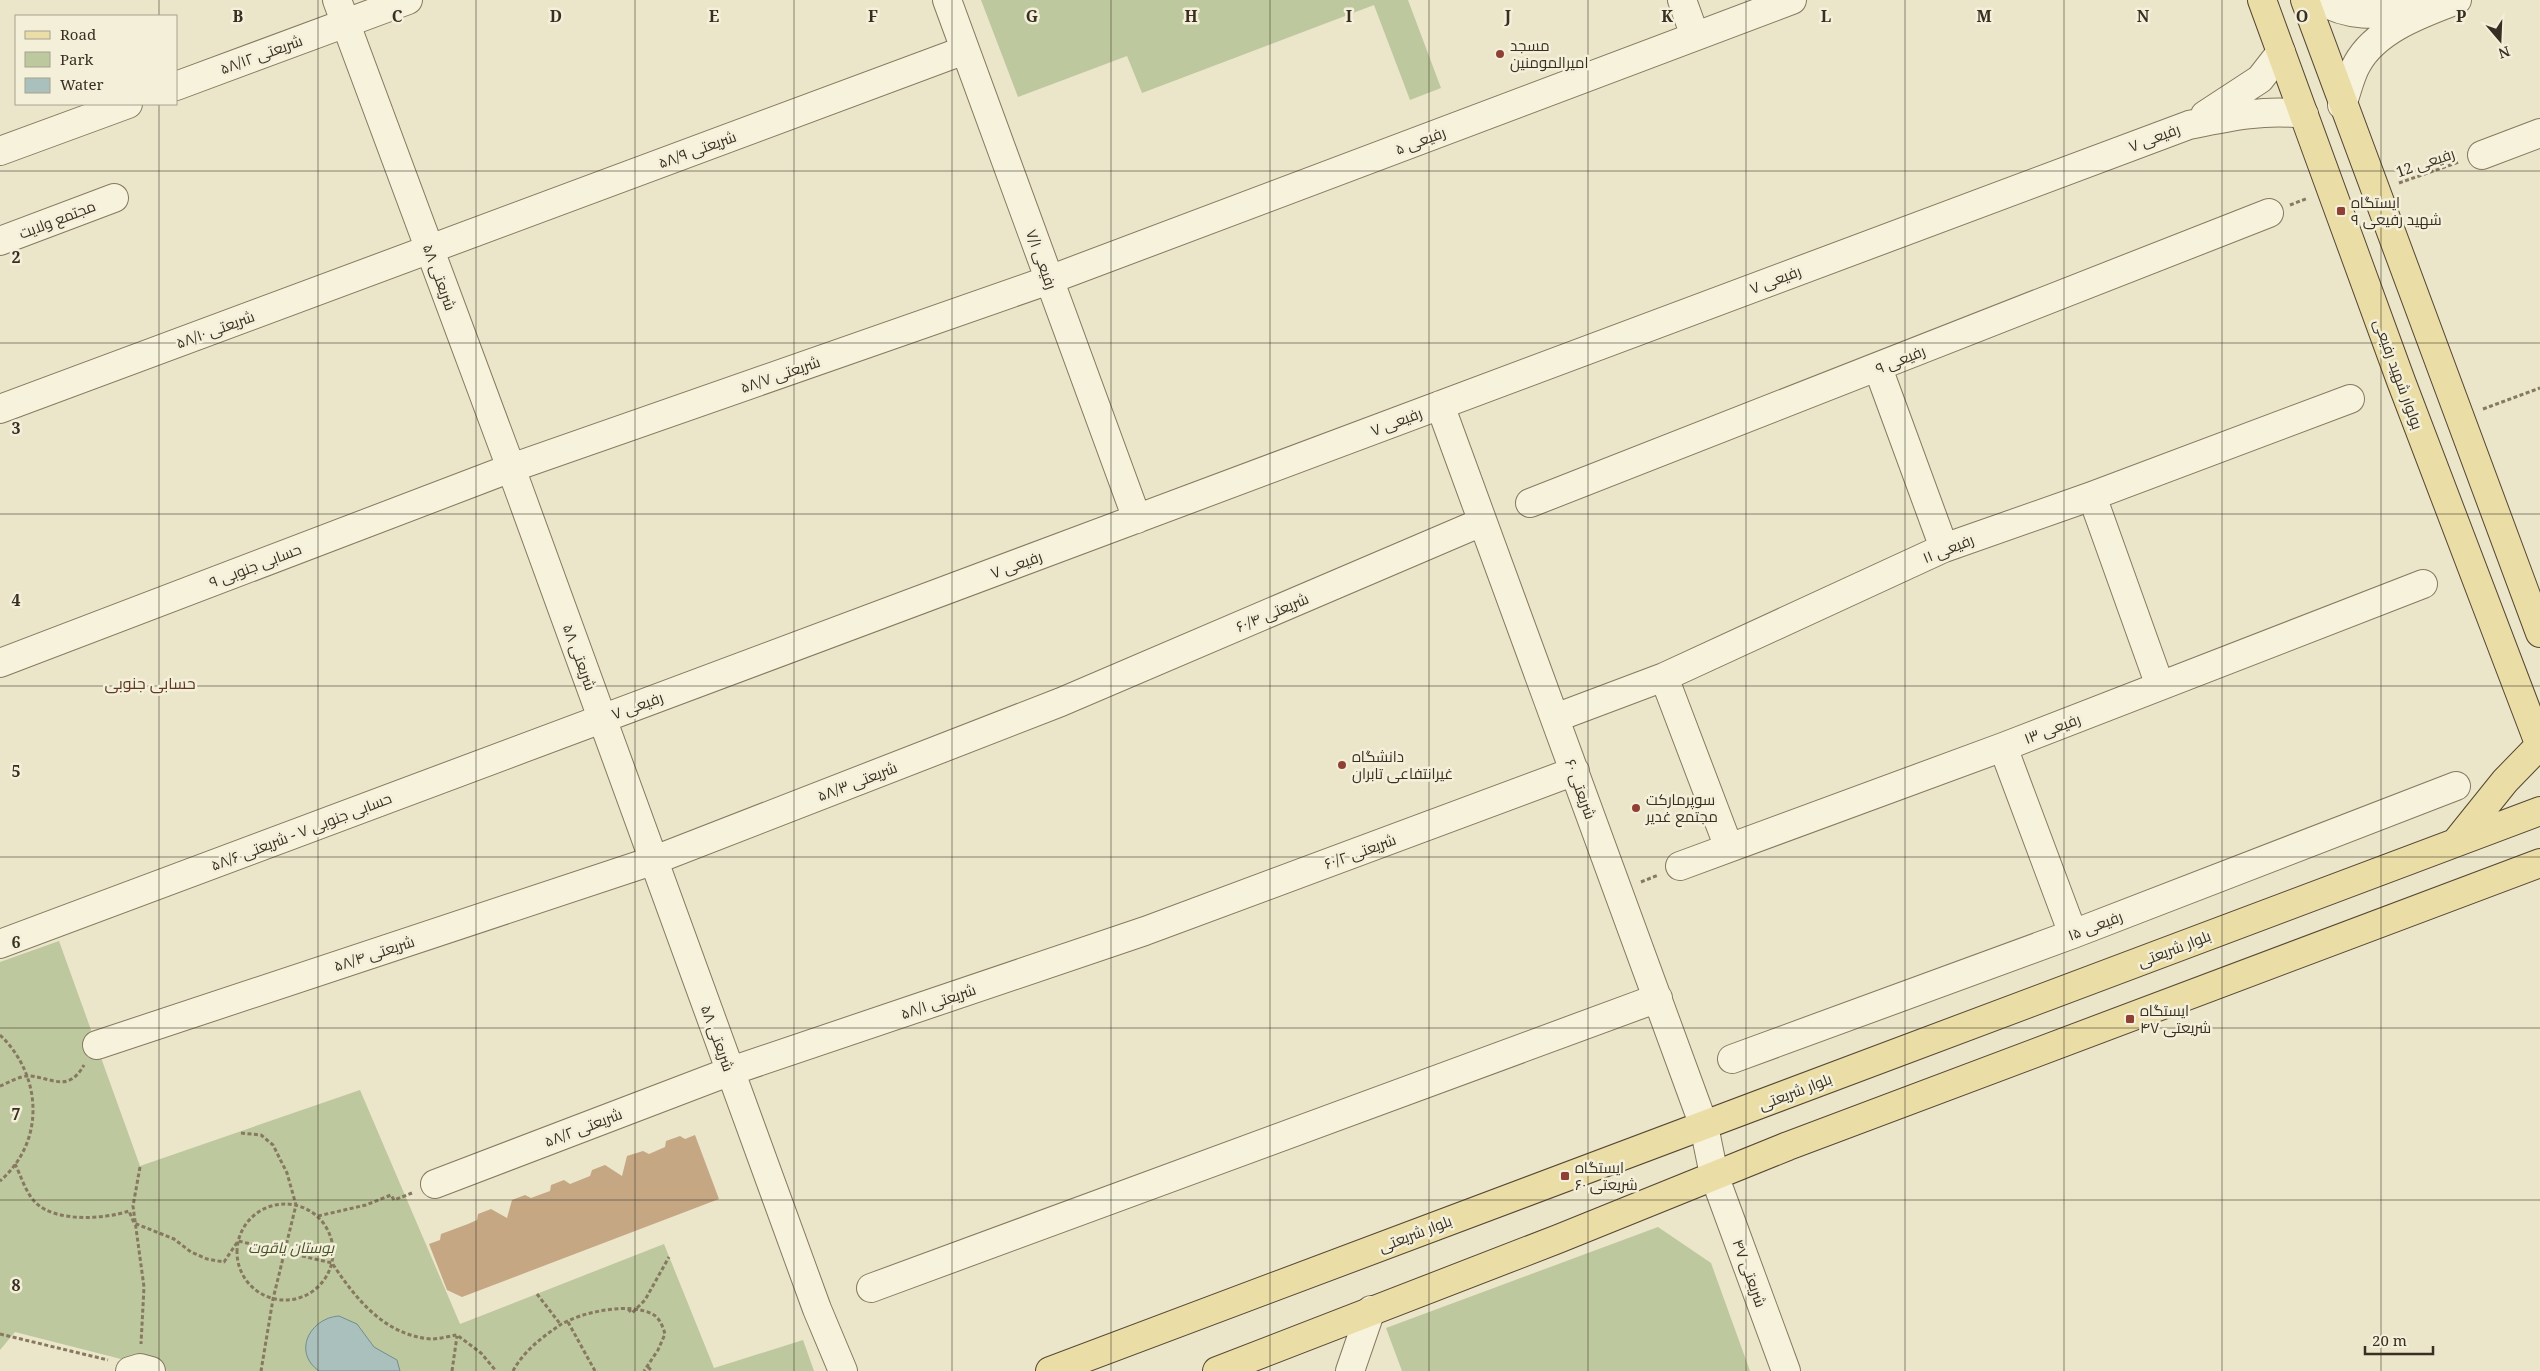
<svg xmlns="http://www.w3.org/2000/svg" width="2540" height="1371" font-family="'Noto Serif',Cairo,serif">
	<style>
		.green { fill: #bec89e }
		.water { fill: #aac0bc; stroke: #718e8a }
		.building { fill: #c6a783 }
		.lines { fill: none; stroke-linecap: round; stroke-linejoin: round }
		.minor-casing { stroke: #867960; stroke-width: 30 }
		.major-casing { stroke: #554733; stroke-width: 30 }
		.path { stroke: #867960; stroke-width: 3; stroke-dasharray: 4 2.5; stroke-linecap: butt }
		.minor { stroke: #f6f2dc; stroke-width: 28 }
		.major { stroke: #eadda6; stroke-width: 28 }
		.grid { fill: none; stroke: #382f22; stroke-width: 1; stroke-opacity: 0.55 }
		.poi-dot { fill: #903f35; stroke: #f3efd9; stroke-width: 2 }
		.labels { text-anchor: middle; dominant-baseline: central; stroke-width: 5; stroke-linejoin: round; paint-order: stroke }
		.poi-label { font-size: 15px; fill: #382f22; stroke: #f3efd9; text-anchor: start }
		.street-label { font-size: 15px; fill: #382f22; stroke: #f3efd9 }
		.park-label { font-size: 15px; font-style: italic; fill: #44522a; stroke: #f3efd9 }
		.neighbourhood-label { font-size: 16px; fill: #613925; stroke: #f3efd9 }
		.grid-label { font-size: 16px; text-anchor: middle; font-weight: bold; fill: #382f22; stroke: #f3efd9; stroke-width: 5; stroke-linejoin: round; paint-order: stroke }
	</style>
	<rect width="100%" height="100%" fill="#ebe5ca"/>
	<path class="green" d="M981,0H1408L1441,88L1410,100L1374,5L1142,93L1127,56L1018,97Z
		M59,941L140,1166L360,1090L460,1324L664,1244L714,1368L803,1340L814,1371H168L15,1332L0,1350V962Z
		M1658,1227L1711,1263L1750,1371H1402L1386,1328Z"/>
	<path class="water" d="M339,1316L357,1324L374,1347L397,1360L400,1371H319C292,1352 310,1318 339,1316Z"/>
	<path class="building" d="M695,1135L719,1199L462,1297L447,1290L429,1244L440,1240L441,1234L468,1224L477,1220L478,1214L491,1209L507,1218L512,1200L525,1195L531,1198L539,1195L550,1191L551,1185L564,1180L570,1184L590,1176L592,1170L605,1165L622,1176L627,1156L643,1151L649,1154L665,1147L666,1141L680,1136L685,1139Z"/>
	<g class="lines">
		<g class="minor-casing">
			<path id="minor" d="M337,0L511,468L817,1309L843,1371
				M947,0L1137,519
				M1682,0L1695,36
				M2320,0C2351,19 2382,14 2417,11
				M176,86L408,0
				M2342,105C2347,92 2350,76 2357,64C2376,29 2423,13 2457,0
				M2205,115L2260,79L2281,52
				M0,151L128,104
				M2482,155L2540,133
				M0,241L114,198
				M1878,368L1944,548
				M1440,405L1704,1126L1714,1175L1786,1371
				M0,409L965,50
				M2092,496L2160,686
				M1530,503L2269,213
				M0,663L511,468L1049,280L1792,0
				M1664,677L1729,848
				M1555,718L1664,677L1944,548L2092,496L2350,399
				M2003,747L2073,934
				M1680,866L2003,747L2423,584
				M0,944L2189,125C2228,117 2264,109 2304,114
				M97,1045L652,861L1061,702L1482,522
				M1732,1059L2073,934L2456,786
				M435,1184L731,1071L1145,931L1575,771
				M871,1288L1658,998
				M130,1371L140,1368L151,1371
				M1350,1371L1371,1310"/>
		</g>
		<g class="major-casing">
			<path id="major" d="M2262,0L2401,381L2540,746
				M2305,0L2540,633
				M2456,842L2505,781L2540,745
				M1050,1371L2540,811
				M1217,1371L1558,1239L1788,1146L2540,863"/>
		</g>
		<path class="path" d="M2399,183L2459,162
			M2290,205L2308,198
			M2483,409L2540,388
			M1641,882L1658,875
			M0,1035C42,1075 46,1141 0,1181
			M0,1086C8,1083 21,1075 30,1076C53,1078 68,1093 84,1065
			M241,1133L261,1135L273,1145L287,1173L296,1205L273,1299L261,1371
			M15,1164C21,1176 26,1193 35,1202C55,1223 105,1219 129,1211L134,1223L174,1239L191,1252L207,1259L224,1262L238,1241L332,1263C356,1299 384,1335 431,1339C439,1339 449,1336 457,1335L481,1353L496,1371
			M140,1167L133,1206L144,1287L141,1344
			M237 1252a48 48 0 1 1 96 0a48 48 0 1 1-96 0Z
			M318,1216L366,1205L391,1195L394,1200L412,1193
			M537,1294L561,1325
			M628,1309L632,1313L645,1300L669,1257
			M568,1322L595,1371
			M0,1334L108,1360
			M648,1367L652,1371
			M452,1371L457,1336
			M513,1371C523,1352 542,1337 560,1325C581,1312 631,1301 654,1315C660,1319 663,1327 665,1334L658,1350L644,1371"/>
		<use href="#minor" class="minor"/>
		<use href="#major" class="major"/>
	</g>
	<path class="grid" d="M159,0V16M318,0V1371M476,0V1371M635,0V1371M794,0V1371M952,0V1371M1111,0V1371M1270,0V1371M1429,0V1371M1588,0V1371M1746,0V1371M1905,0V1371M2064,0V1371M2222,0V1371M2381,0V1371M159,104V1371M0,171H2540M0,343H2540M0,514H2540M0,686H2540M0,857H2540M0,1028H2540M0,1200H2540"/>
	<g class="poi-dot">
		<circle cx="1500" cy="54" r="5"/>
		<rect x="2336" y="206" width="10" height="10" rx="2.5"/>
		<circle cx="1342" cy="765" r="5"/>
		<circle cx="1636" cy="808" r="5"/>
		<rect x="2125" y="1014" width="10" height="10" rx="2.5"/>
		<rect x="1560" y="1171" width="10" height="10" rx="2.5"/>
	</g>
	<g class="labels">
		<g class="poi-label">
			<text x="1510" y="45">مسجد<tspan x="1510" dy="17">امیرالمومنین</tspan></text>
			<text x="2351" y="202">ایستگاه<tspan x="2351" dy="17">شهید رفیعی ۹</tspan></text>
			<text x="1352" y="756">دانشگاه<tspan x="1352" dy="17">غیرانتفاعی تابران</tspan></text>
			<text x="1646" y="799">سوپرمارکت<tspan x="1646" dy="17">مجتمع غدیر</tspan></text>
			<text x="2140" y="1010">ایستگاه<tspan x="2140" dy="17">شریعتی ۴۷</tspan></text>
			<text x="1575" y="1167">ایستگاه<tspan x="1575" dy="17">شریعتی ۶۰</tspan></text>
		</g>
		<g class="street-label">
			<text transform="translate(261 54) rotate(-20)">شریعتی ۵۸/۱۲</text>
			<text transform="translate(2154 137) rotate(-21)">رفیعی ۷</text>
			<text transform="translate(1420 140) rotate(-21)">رفیعی ۵</text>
			<text transform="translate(697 149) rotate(-20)">شریعتی ۵۸/۹</text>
			<text transform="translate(2425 162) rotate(-19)">رفیعی 12</text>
			<text transform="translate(57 219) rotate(-21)">مجتمع ولایت</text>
			<text transform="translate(1042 259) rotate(70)">رفیعی ۷/۱</text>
			<text transform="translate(440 277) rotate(70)">شریعتی ۵۸</text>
			<text transform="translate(1775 279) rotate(-21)">رفیعی ۷</text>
			<text transform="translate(215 329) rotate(-20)">شریعتی ۵۸/۱۰</text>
			<text transform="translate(1900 359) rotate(-22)">رفیعی ۹</text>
			<text transform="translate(780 374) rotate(-19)">شریعتی ۵۸/۷</text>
			<text transform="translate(2399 374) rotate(70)">بولوار شهید رفیعی</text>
			<text transform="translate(1396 421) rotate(-21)">رفیعی ۷</text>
			<text transform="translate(1948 548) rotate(-22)">رفیعی ۱۱</text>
			<text transform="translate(1016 564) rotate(-20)">رفیعی ۷</text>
			<text transform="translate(255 565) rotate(-21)">حسابی جنوبی ۹</text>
			<text transform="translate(1272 612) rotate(-23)">شریعتی ۶۰/۴</text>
			<text transform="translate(580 657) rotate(70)">شریعتی ۵۸</text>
			<text transform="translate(637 705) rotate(-20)">رفیعی ۷</text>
			<text transform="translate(2052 728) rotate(-21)">رفیعی ۱۳</text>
			<text transform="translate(857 781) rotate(-21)">شریعتی ۵۸/۳</text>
			<text transform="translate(1581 789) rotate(70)">شریعتی ۶۰</text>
			<text transform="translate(301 831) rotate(-21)">حسابی جنوبی ۷ - شریعتی ۵۸/۶</text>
			<text transform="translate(1360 851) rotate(-20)">شریعتی ۶۰/۲</text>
			<text transform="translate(2095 925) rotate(-21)">رفیعی ۱۵</text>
			<text transform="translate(2174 948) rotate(-21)">بلوار شریعتی</text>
			<text transform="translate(374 953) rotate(-18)">شریعتی ۵۸/۴</text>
			<text transform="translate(938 1001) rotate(-19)">شریعتی ۵۸/۱</text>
			<text transform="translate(718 1038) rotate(70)">شریعتی ۵۸</text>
			<text transform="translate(1795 1091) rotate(-21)">بلوار شریعتی</text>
			<text transform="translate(583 1127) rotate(-21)">شریعتی ۵۸/۲</text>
			<text transform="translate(1415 1233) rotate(-21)">بلوار شریعتی</text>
			<text transform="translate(1750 1273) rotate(70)">شریعتی ۴۷</text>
		</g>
		<g class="park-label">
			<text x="291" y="1247">بوستان یاقوت</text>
		</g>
		<g class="neighbourhood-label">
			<text x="150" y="683">حسابی جنوبی</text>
		</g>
	</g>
	<g class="grid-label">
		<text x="238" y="22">B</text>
		<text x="397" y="22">C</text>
		<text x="556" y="22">D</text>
		<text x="714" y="22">E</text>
		<text x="873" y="22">F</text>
		<text x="1032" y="22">G</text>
		<text x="1191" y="22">H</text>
		<text x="1349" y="22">I</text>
		<text x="1508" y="22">J</text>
		<text x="1667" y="22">K</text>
		<text x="1826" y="22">L</text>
		<text x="1984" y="22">M</text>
		<text x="2143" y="22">N</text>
		<text x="2302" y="22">O</text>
		<text x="2461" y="22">P</text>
		<text x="16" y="263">2</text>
		<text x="16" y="434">3</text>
		<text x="16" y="606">4</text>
		<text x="16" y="777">5</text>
		<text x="16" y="948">6</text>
		<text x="16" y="1120">7</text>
		<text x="16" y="1291">8</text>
	</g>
	<rect x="15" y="15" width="162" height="90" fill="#f3efd9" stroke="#a8a290"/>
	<rect x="25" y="31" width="25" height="8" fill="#eadda6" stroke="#a8a290"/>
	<text x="60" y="40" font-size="15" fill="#382f22">Road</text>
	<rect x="25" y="52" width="25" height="15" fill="#bec89e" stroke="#a8a290"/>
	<text x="60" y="65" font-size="15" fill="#382f22">Park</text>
	<rect x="25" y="78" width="25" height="15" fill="#aac0bc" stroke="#a8a290"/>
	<text x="60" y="90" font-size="15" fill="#382f22">Water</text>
	<g transform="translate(2500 40) rotate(161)" stroke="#f3efd9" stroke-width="4" paint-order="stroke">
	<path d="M0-4L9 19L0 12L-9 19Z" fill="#382f22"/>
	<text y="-8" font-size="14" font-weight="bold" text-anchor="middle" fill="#382f22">N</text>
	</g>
	<path d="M2365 1346v8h68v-8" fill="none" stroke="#382f22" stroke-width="2.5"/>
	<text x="2372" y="1346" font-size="15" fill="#382f22" stroke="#f3efd9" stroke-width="4" paint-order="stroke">20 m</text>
</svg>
